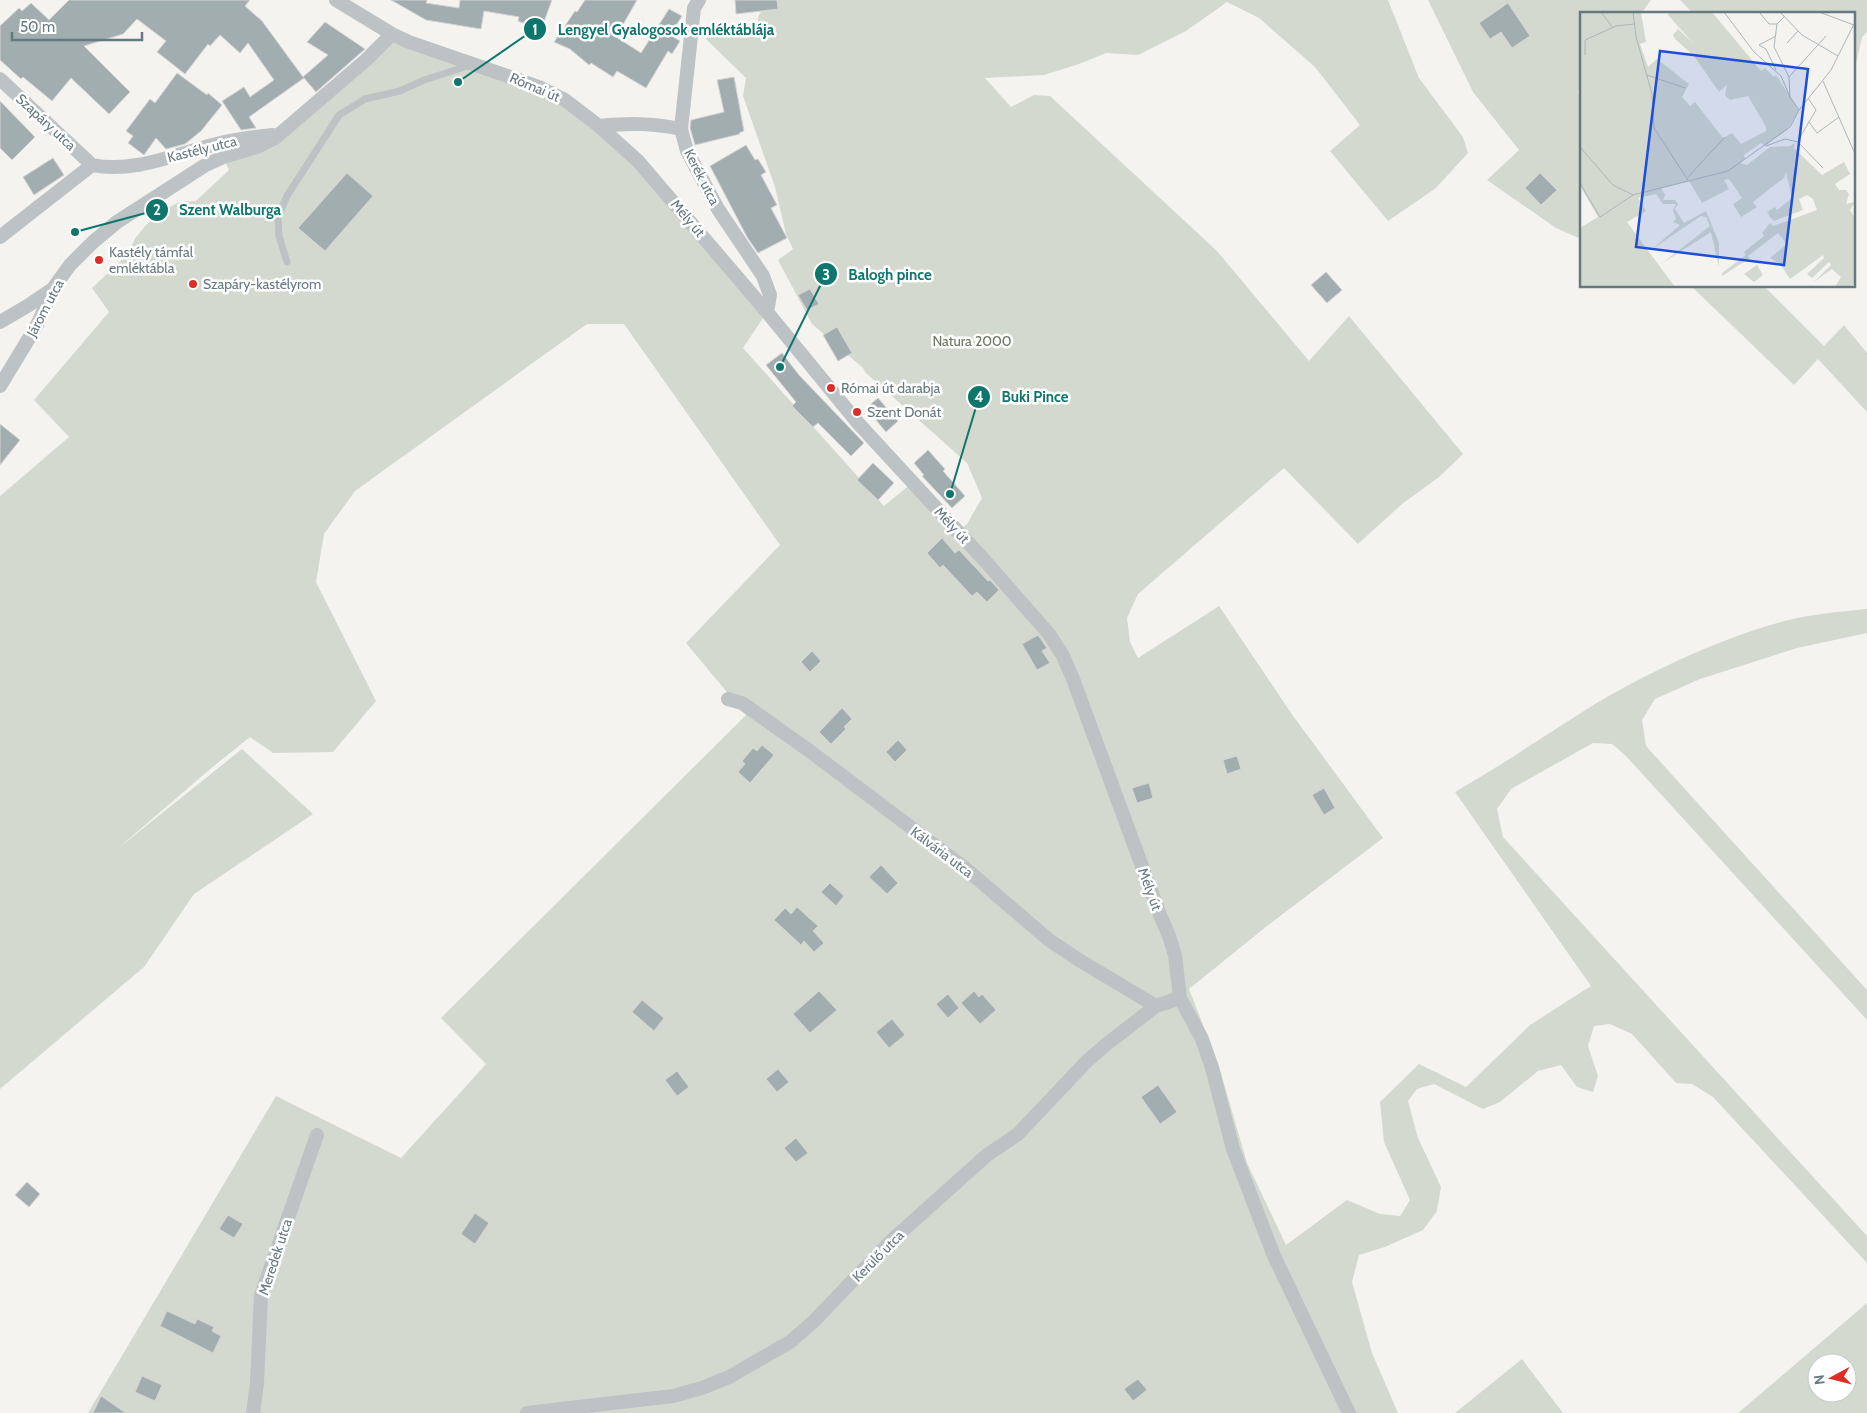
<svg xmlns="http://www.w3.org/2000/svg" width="1867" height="1413" font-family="Cabin,sans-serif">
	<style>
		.green { fill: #d4d9cf; fill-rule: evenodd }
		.building { fill: #a2adaf; stroke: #d5d4d3 }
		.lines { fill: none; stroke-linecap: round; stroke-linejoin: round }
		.lane { stroke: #bdc2c4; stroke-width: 7 }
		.street { stroke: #bdc2c4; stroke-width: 14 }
		.poi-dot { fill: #dd2d27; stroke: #fff; stroke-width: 2 }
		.labels { text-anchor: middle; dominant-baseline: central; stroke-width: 5; stroke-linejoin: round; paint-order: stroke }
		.street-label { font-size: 14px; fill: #647980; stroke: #fff }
		.poi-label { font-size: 14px; fill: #647980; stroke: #fff; text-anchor: start }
		.park-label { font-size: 14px; fill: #6b7762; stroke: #fff }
		.inset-road { fill: none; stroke: #adb7b9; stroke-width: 1 }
		.view { fill: #1d4ed8; fill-opacity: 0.15; stroke: #1d4ed8; stroke-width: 2.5 }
		.inset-edge { fill: none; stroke: #647980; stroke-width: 2.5 }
		.leader { fill: none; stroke: #0f766e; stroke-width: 2 }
		.callout-dot { fill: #0f766e; stroke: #fff; stroke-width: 2 }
		.mark-label { font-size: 15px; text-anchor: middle; font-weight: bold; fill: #fff }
		.callout-label { font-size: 15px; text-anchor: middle; font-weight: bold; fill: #0f766e; stroke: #fff; stroke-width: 5; stroke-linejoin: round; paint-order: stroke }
	</style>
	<rect width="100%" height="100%" fill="#f4f3f0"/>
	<path class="green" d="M769,0H1388L1419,78L1463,137L1468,153L1436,188L1388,221L1330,151L1360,125L1315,67L1259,18L1227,2L1186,31L1138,55L1106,53L1079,64L1044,75L985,78L1011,107L1034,95L1050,96L1217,251L1309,361L1349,316L1463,454L1439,477L1402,504L1358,544L1284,468L1138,594L1127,618L1130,642L1138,658L1219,606L1291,713L1383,838L1267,926L1189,989L1218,1063L1247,1163L1286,1245L1347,1200L1380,1214L1400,1216L1410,1200L1384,1142L1380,1102L1419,1064L1466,1087L1530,1025L1591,986L1455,792C1500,766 1543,737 1587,709C1642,675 1718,639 1781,622C1809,614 1838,612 1867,609V633L1797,648L1700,679L1655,699L1642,720L1646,746L1867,990V1020L1626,756L1612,744L1593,743L1511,789L1497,809L1503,837L1867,1236V1263L1713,1097L1692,1084L1676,1083L1632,1034L1610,1024L1594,1026L1588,1046L1598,1076L1593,1092L1577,1087L1561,1065L1538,1071L1500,1102L1483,1109L1434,1084L1417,1089L1408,1101L1418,1138L1441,1187L1437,1211L1423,1230L1385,1247L1359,1255L1352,1282L1372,1353L1398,1413H88L276,1096L401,1158L486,1064L441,1018L746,715L686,643L780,545L624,324H587L355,491L324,534L316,582L376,701L333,752L273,753L250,737L209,770L116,850L242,749L313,814L194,894L144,967L0,1089V496L69,437L34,400L109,312L92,288L127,255L136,237L147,224L164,210L179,202L196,201L229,170L223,157L257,147L392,34L509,76L599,126L767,312L743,348L884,506L912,483L958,532L967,524L982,498L967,463L866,373L863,368L812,324L778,260L793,249L786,234L775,187L743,96L746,78L706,39L716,25L734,36L755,37L759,15Z
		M1428,0H1651L1641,14H1581V86L1578,92L1581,98V239L1556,228L1487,180L1519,150L1473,92Z
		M1680,0H1867V32L1862,37L1853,77V14H1694Z
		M1691,286H1764L1824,346L1844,325L1867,353V412L1818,359L1794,385Z
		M1867,1303V1413H1738ZM1817,1363H1847V1393H1817Z
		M1522,1359L1563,1413H1455Z"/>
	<path class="building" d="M69,0H250L245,6L262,21L303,77L328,55L307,42L325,22L365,49L316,92L304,78L249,117L256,128L241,130L222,101L244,87L250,97L274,80L248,43L240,53L220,35L210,46L208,44L185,74L157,52L166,41L137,19L123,34L84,46L130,92L109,114L71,78L52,101L23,77L21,79L0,60V26L19,8L22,11L31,3L49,20Z
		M391,0H427L426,3L459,8L460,0H552L541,30L518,21L519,17L484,11L481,29L426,20Z
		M585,0H637L616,37L641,53L669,9L682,16L670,35L680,41L672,54L668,51L646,88L617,71L613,77L591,63L589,65L570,49L554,42L575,11L577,12Z
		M735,0H777L778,9L736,14Z
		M1508,3L1530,36L1512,48L1501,32L1490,39L1479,23Z
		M177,73L207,95L208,93L222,105L201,131L185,144L166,149L156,138L144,155L128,143L133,136L126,131L150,99L155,103Z
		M734,77L744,131L739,133L740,134L695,145L690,128L691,120L724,112L717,80Z
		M0,101L35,137L12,160L0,148Z
		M746,145L755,160L758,159L766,172L761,175L777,205L771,208L787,238L758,253L747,237L710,166Z
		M53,158L64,175L34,195L23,177Z
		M347,173L373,196L325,251L298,228Z
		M1540,173L1557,190L1541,205L1525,188Z
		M1326,272L1342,290L1327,303L1311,285Z
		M810,289L819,304L807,310L798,295Z
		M837,327L852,353L838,361L823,335Z
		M782,353L799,375L864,443L851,456L818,423L813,427L792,406L796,402L766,365Z
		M878,398L898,421L886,432L866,408Z
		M0,424L20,440L0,465Z
		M928,450L945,469L943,471L965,496L952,508L922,476L924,475L914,463Z
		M873,463L894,483L878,500L857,480Z
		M942,538L955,553L959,550L988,581L990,580L999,590L987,602L977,592L972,596L943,565L940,568L927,553Z
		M1038,635L1047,648L1042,651L1050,663L1037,670L1022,644Z
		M812,651L821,661L810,672L801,662Z
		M842,708L852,719L844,727L846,729L831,744L819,732Z
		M898,740L907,750L895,762L886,752Z
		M762,745L774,755L750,783L738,772L745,764L742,761L753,748L757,751Z
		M1237,756L1241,769L1227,774L1223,760Z
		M1149,783L1153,798L1137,803L1132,788Z
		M1324,788L1335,808L1324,815L1312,795Z
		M881,865L898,883L887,894L869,877Z
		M830,883L844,896L836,906L821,892Z
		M797,907L818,926L813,931L824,943L814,952L804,941L801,945L774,920L785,908L791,914Z
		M819,991L837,1010L810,1033L793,1014Z
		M974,991L979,997L982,994L996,1010L980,1024L961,1003Z
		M948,994L959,1008L948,1018L936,1004Z
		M642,1000L664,1018L654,1031L632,1012Z
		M892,1019L905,1035L889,1048L876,1032Z
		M778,1069L789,1082L777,1092L766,1079Z
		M677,1071L689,1087L677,1096L665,1080Z
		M1158,1085L1177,1112L1160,1124L1141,1097Z
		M796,1138L808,1153L796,1162L784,1148Z
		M27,1182L40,1194L29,1207L15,1195Z
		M475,1213L489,1223L475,1244L461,1234Z
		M228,1215L243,1224L234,1238L219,1229Z
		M167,1311L195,1324L197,1319L214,1327L212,1331L221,1336L213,1353L160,1326Z
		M142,1376L162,1385L155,1401L135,1392Z
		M1138,1379L1147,1390L1133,1401L1124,1389Z
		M101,1396L126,1413H93Z"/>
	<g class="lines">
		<path class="lane" d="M287,262L279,236L278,217L287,196L339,115L365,99L400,91L424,80L471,65"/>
		<path class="street" d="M336,0L392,34L409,42L539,87L565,100L599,126L638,161L767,312L858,423L986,562L1049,634L1063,656L1073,679L1160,915L1169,936L1175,955L1180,998L1202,1039L1212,1068L1233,1149L1274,1256L1349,1413
			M699,0L694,8L681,129L687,151L718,209L763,276L770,295L767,312
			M0,79L92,165
			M599,126C630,123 651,123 681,129
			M92,165C132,173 171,156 209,146C230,140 252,137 273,135
			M0,237L92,165
			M0,322L29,305L54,288
			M0,386L37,325L54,287L70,265L93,242L117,222L204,166L223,157L257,147L275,138L366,60L392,34
			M728,699L742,703L811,752L966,869L1049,940L1079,960L1156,1006
			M253,1413L257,1383L261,1295L317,1135
			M527,1413L673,1396L702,1388L729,1377L790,1342L813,1322L890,1242L987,1155L1018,1134L1087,1061L1108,1043L1156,1006L1180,998"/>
	</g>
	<g class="poi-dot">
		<circle cx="99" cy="260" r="5"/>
		<circle cx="193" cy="284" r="5"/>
		<circle cx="831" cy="388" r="5"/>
		<circle cx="857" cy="412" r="5"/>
	</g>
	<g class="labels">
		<g class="street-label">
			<text transform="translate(535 87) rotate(23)">Római út</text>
			<text transform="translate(46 122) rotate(43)">Szapáry utca</text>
			<text transform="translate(202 149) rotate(-14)">Kastély utca</text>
			<text transform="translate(702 177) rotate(63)">Kerék utca</text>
			<text transform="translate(688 218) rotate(50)">Mély út</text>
			<text transform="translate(45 308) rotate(-62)">Járom utca</text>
			<text transform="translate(952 525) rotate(47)">Mély út</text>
			<text transform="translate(942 852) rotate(37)">Kálvária utca</text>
			<text transform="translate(1150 889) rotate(70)">Mély út</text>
			<text transform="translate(878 1256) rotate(-45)">Kerülő utca</text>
			<text transform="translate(275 1257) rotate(-72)">Meredek utca</text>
		</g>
		<g class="poi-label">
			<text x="109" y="252">Kastély támfal<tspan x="109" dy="16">emléktábla</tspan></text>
			<text x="203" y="284">Szapáry-kastélyrom</text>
			<text x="841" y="388">Római út darabja</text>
			<text x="867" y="412">Szent Donát</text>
		</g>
		<g class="park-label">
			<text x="972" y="341">Natura 2000</text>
		</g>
	</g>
	<g transform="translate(1580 12)">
		<rect width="275" height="275" fill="#f4f3f0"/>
		<path d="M0,0H61L66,30L60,32L68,55L77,47L109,72L102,85L110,94L115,90L143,126L152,121L161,132L186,119V115L168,84L150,88L145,83L147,73L139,80L114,44L95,27L93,23L98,17L113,31L88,3L89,0H132L181,59L185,56L194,65L196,63L219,98L207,118L185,134L181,131L164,143L165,147L160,151L167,153L190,135L210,134L215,131L214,136L242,163L264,150L270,162L255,172L259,178H266L269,182L266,192L275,190L270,198L275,206V271L271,275H255L261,265L252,257L234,270L251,253L249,250L232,266L227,262L244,246L243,243L210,267L200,252L190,246L207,232L198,221L168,244L170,246L142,264V261L166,243L164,240L184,224L182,221L190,211L193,214L237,198L233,187L227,183L219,187L223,198L194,209L190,205L187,200L195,195L197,198L212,186L206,160L204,166L173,190L177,195L161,205L153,192L162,186L149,167L144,168L149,177L122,191L109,169L81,176L85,183L83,188H95L98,192L95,197L104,211L126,199L139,231V255L131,220L81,252L130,214L126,205L121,204L71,238L100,213L93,210L96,207L93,198L96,192H83L76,182L58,186L66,199L47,210L95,275H0V216L18,205L0,174ZM177,253L183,263L174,270L164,262Z" fill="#d4d9cf"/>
		<path class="inset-road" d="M21,0L33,16M53,0L56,25L72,82L74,116L108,168M144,0L174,40L201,64L210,85M179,0L189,12H197L204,5M200,0L222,23L258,44M239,0L274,13M197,12L194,35L209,65L210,85L219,98M196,24L179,33L186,37L196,58M207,31L218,19M5,43V28L36,14L54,12M67,63L105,76M209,65L246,24M243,69L275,142M229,110L237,121L259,105M220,125L236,98L228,86M186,134L205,127L218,130L243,156M0,135L33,173L53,183M108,165L145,125M0,171L20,205L53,183L148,159L210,115L219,98L251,58L275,10"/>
		<path class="view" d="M80,39L228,57L204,253L56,235Z"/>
		<rect width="275" height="275" class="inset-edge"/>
	</g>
	<path class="leader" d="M458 82L535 29M75 232L157 210M780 367L826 274M950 494L979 397"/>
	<g class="callout-dot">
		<circle cx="458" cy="82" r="5"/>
		<circle cx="75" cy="232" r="5"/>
		<circle cx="780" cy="367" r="5"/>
		<circle cx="950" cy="494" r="5"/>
		<circle cx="535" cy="29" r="12"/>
		<circle cx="157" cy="210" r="12"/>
		<circle cx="826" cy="274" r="12"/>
		<circle cx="979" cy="397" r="12"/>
	</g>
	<g class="mark-label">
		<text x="535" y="35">1</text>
		<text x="157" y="215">2</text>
		<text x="826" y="280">3</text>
		<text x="979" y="402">4</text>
	</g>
	<g class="callout-label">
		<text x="666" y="35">Lengyel Gyalogosok emléktáblája</text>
		<text x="230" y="215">Szent Walburga</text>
		<text x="890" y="280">Balogh pince</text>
		<text x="1035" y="402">Buki Pince</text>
	</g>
	<g transform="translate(1832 1378) rotate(263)"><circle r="24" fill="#ffffff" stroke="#c1c9cc"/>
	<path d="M0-4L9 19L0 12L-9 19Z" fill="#dd2d27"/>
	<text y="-8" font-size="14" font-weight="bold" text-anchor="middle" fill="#647980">N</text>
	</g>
	<path d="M12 32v8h130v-8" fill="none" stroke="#647980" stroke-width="2.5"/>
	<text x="20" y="32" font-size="15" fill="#647980" stroke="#ffffff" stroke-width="4" paint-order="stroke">50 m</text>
</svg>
